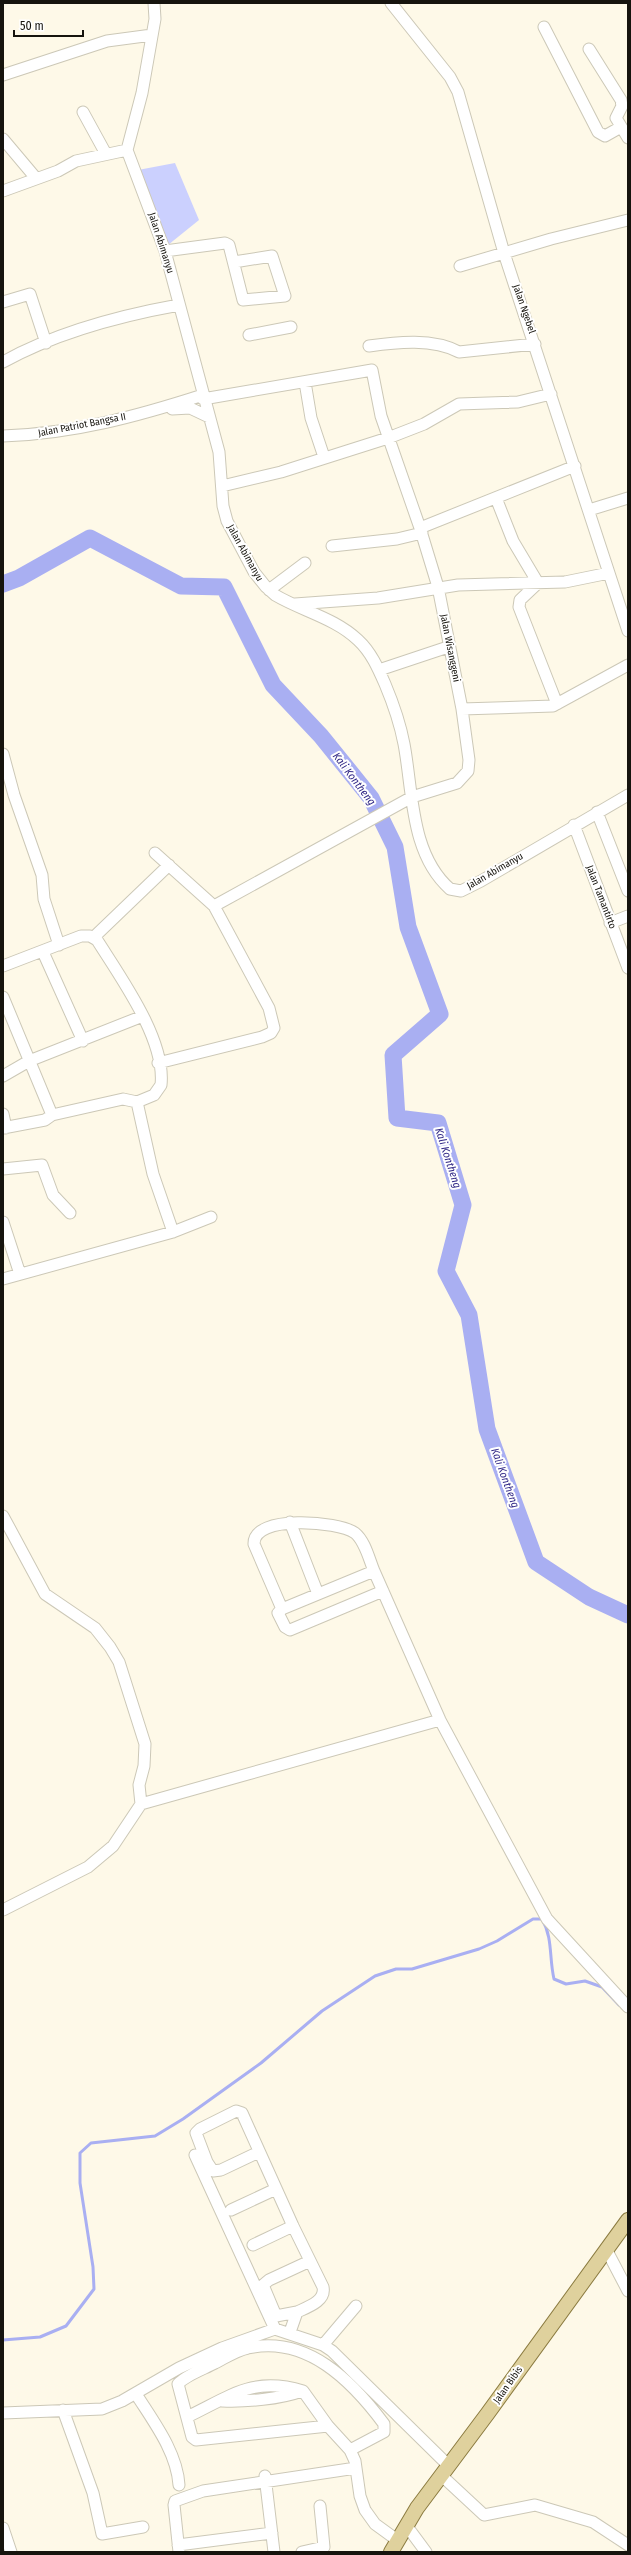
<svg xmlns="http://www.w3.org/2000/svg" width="631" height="2555" font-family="'Fira Sans Condensed',sans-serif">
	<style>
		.green { fill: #cbd0fe }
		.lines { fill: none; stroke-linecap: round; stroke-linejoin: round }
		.stream { stroke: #a9aff2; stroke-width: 3 }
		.river { stroke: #a9aff2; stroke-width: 17 }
		.minor-casing { stroke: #ccc8b7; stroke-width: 13 }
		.major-casing { stroke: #8b7b40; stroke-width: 16 }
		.minor { stroke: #fff; stroke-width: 11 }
		.major { stroke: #dfd19d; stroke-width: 14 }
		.labels { text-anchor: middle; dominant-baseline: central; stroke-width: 4; stroke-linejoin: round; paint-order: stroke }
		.street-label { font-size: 10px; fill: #16140e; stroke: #fff }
		.water-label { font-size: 11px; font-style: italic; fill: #322987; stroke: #fff }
	</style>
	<rect width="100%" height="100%" fill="#fef9e8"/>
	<path class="green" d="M175,163L199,220L168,245L138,170Z"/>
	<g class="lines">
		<path class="stream" d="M3,2340L40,2337L66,2326L94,2289L93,2267L80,2183V2153L91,2143L155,2136L183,2119L261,2063L322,2011L375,1976L396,1969H412L479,1949L497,1941L533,1919H542C553,1938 549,1958 554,1979L566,1984L585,1981L602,1987L619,2005"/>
		<path class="river" d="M3,584L19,578L90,538L181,586L224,587L273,685L321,736L371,798L395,847L408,927L440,1014L393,1055L397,1118L438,1123L463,1205L446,1271L469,1315L487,1429L536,1562L589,1597L628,1615"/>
		<g class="minor-casing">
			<path id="minor" d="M154,3L155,19L142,93L127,150L165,251L219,452L223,506L227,521L254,572L266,587L275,595C302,611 335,618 358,640C371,652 378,668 385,684C393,703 400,723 404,744C413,791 410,854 450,889L461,891L481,881L628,795
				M391,3L450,77L458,92L504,253L628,631
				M544,27L598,132L605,136L621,127
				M589,49L621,100L622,106L616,118L628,138
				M3,75L107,41L152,35
				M83,112L106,154
				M3,139L35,177
				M3,191L58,171L76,161L127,150
				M165,251L225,243L229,245L243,300L285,296L272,256L234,262
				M460,266L551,239L628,220
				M3,302L30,294L46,343
				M249,335L291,327
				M369,346C397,342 433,338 459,352L535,344
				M3,362C57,332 118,316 179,305
				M305,382L311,418L324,457
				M203,399L372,370L381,416L420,528L438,587L462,709L469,760L468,771L457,783L412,797L214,906
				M172,409L190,408L209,417
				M3,436C72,434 138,416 203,395
				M222,486L281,472L388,438L424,424L459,404L518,402L551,394
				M496,498L513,541L538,583L520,600L519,607L557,704
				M589,510L628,498
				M420,528L575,466
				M332,546L397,539L422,533
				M269,590L305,563
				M295,604L378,598L458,585L565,582L609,573
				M379,670L448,647
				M462,709L553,706L628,665
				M3,754L14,795L42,875L44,899L59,945
				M597,812L628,891
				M574,825L628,968
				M155,853L214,906L269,1008L274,1028L271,1033L262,1037L158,1063
				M610,923L628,916
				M94,937L169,865
				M43,952L83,1041
				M3,966L81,936H90L97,940C121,978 166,1040 161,1085L154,1095L137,1102
				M3,997L52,1115L45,1120L3,1128
				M3,1076L29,1061L143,1016
				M3,1114L6,1128
				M52,1115L123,1099L137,1102L153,1174L173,1232
				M3,1169L42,1165L53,1195L70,1213
				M3,1222L20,1274
				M3,1279L173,1232L211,1217
				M3,1516L45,1594L95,1628L110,1647L119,1662L145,1744L144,1766L139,1785L141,1804
				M290,1522L318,1594
				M383,1591L290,1630L285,1627L278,1613L282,1609L374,1571L440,1720L547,1919L628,2007
				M282,1609L254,1544C253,1514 338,1521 355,1533C365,1541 369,1559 374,1571
				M3,1910L88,1867L113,1846L141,1804L440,1720
				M259,2152L221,2170L213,2171L207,2162L196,2133L200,2129L236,2111L242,2113L293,2226L323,2287C326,2301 308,2307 297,2312L290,2332
				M195,2155L275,2329
				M231,2210L276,2189
				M253,2245L293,2226
				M606,2249L628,2291
				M297,2312L276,2316L263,2285L269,2280L310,2261
				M323,2345L356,2306
				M136,2394C153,2421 177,2452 179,2485
				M222,2401C247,2402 279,2399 302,2391
				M63,2410L93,2493L102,2534L143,2527
				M3,2413L102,2409L122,2401L179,2368L222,2348L275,2329L323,2345L332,2351L449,2466
				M187,2417C231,2396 253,2376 303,2391L328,2426L350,2450L355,2461L360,2496L365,2510L375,2524L397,2540
				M328,2426L196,2440L192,2437L178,2384C186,2375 204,2369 215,2363C225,2358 237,2350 248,2348C307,2335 352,2381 384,2424V2432L350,2450
				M265,2476L274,2552
				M442,2476L484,2515L535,2505L593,2522L628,2545
				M406,2525L426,2552
				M3,2528L11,2552
				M178,2545L272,2533
				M179,2552L174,2505L175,2501L203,2491L356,2468
				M302,2552L324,2547L320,2506"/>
		</g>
		<g class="major-casing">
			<path id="major" d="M391,2552L417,2508L488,2413L628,2220"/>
		</g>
		<use href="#minor" class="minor"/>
		<use href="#major" class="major"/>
	</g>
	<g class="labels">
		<g class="street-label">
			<text transform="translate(161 243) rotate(72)">Jalan Abimanyu</text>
			<text transform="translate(524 309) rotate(71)">Jalan Ngebel</text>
			<text transform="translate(82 425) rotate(-11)">Jalan Patriot Bangsa II</text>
			<text transform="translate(245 553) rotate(61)">Jalan Abimanyu</text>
			<text transform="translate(450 648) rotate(79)">Jalan Wisanggeni</text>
			<text transform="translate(495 871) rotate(-30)">Jalan Abimanyu</text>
			<text transform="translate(601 897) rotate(69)">Jalan Tamantirto</text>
			<text transform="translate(508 2385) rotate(-55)">Jalan Bibis</text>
		</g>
		<g class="water-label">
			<text transform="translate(354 779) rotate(53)">Kali Kontheng</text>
			<text transform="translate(448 1158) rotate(72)">Kali Kontheng</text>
			<text transform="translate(505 1478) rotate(70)">Kali Kontheng</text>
		</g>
	</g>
	<rect width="631" height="2555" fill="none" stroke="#16140e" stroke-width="8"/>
	<path d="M14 30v6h69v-6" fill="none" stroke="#16140e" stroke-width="2"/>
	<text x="20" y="30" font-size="12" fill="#16140e" stroke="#ffffff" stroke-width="3" paint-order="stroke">50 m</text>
</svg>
